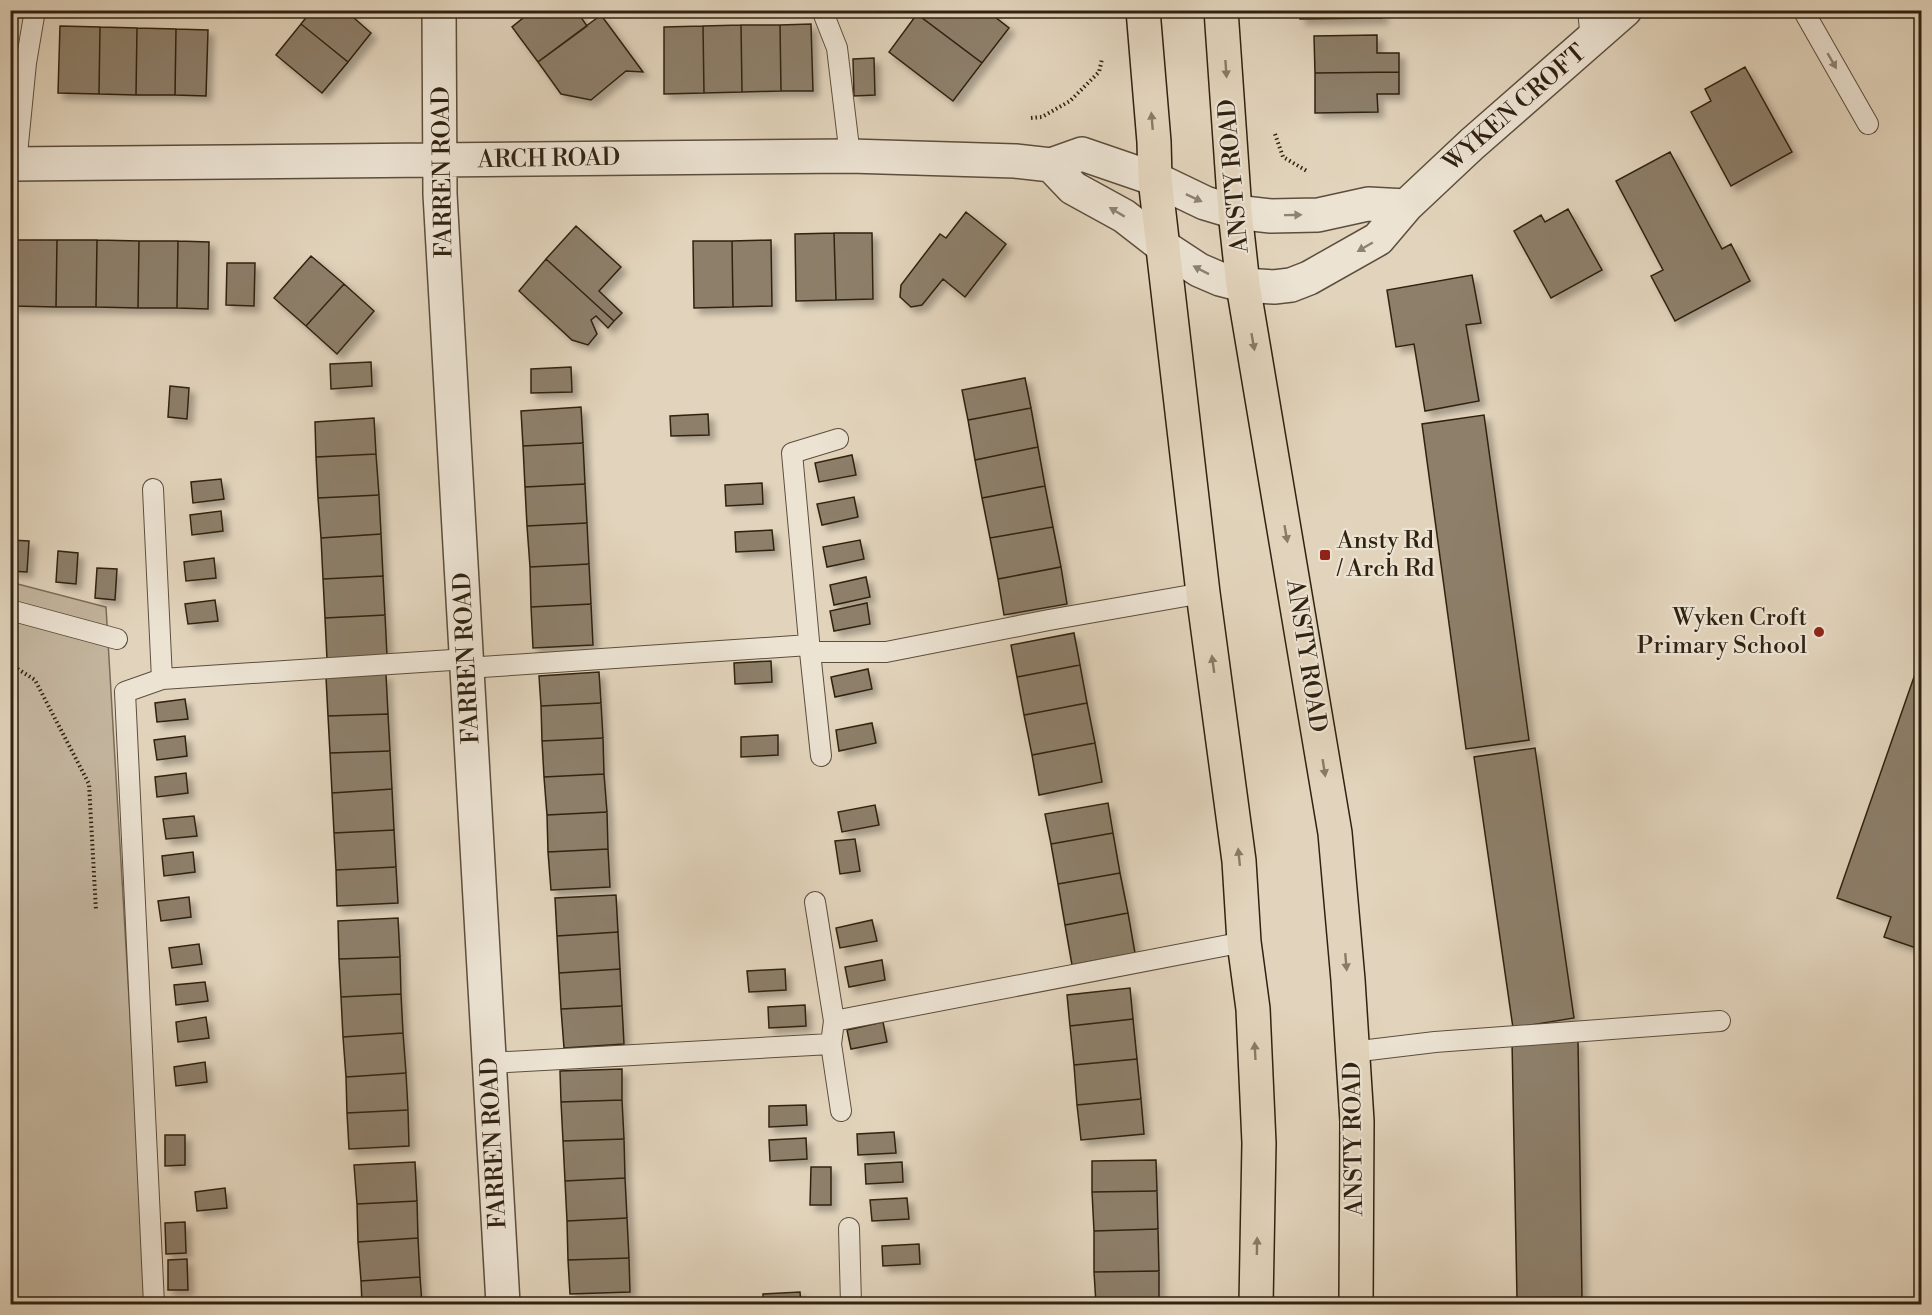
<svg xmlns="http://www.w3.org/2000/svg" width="1932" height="1315" font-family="'Libre Bodoni',serif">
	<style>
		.park { fill: #c4b69f; stroke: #7a6c58; stroke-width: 1.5 }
		.building { fill: #8d7f6a; stroke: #302211; stroke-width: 1.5; filter: url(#shadow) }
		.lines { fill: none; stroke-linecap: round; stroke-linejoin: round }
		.lane-casing { stroke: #5c4e3c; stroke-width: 22 }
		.street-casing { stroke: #5c4e3c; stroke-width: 36 }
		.highway-casing { stroke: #302211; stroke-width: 36 }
		.path { stroke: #302211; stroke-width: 4; stroke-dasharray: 1.5 3; stroke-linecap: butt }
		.lane { stroke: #ece3d3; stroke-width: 20 }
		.street { stroke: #ece3d3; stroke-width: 33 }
		.highway { stroke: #e2d4bc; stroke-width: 33 }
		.oneway { fill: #8e8272 }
		.oneway2 { fill: #897b66 }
		.poi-dot { fill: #8f2418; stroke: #ece3d3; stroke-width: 2 }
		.labels { text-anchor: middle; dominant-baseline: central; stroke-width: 4.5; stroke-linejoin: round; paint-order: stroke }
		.street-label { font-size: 24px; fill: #302211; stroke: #ece3d3 }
		.poi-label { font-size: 24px; fill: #302211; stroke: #ece3d3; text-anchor: start }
	</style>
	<defs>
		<filter id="shadow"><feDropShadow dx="5.5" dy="5.5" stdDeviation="3" flood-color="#0004"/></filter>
	</defs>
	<rect width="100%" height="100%" fill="#e2d4bc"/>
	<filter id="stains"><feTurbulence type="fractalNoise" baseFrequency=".00333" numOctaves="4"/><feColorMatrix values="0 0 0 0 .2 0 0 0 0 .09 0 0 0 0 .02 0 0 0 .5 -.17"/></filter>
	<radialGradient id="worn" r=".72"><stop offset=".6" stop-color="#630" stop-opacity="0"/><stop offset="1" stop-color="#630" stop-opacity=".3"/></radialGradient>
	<path class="park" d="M10,582L106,607L147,1304H11Z"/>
	<path class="building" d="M312,10H345L371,33L348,62L301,24Z
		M533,10H576L587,26L538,62L512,27Z
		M920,10H986L1009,28L982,63L917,14Z
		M1300,10H1382V18L1300,19Z
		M917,14L982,63L953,101L889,52Z
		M601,15L643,72L626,71L591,100L561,94L538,62Z
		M301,24L348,62L322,93L276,55Z
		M811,24L813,91H781L780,25Z
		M741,25H780L781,91L742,92Z
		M741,25L742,92L704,93L703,26Z
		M60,26L100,27L99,94L58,93Z
		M703,26L704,93L664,94V27Z
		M100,27L137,28L136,95L99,94Z
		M137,28L176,29L175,95H136Z
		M176,29L208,30L206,96L175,95Z
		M1377,35V53H1399V72L1315,73L1314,36Z
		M874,58L875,95L854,96L853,59Z
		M1745,67L1792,152L1731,186L1691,112L1711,101L1705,89Z
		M1399,72V94H1377L1378,112L1315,113V73Z
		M1670,152L1722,249L1731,244L1750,281L1675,321L1651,276L1663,270L1616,181Z
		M1568,209L1602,270L1551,298L1514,231L1541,215L1545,222Z
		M966,212L1006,244L965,297L943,279L922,305L911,307L900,297L901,285L940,234L946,238Z
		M576,226L621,267L599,291L622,313L614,321L546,259Z
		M834,233L836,300L796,301L795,234Z
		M834,233H872L873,299L836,300Z
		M10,240H15L14,306H10Z
		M15,240H57L56,307L14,306Z
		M57,240H97L96,307H56Z
		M97,240L139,241L138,308L96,307Z
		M771,240L772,306L733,307L732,241Z
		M139,241H178L177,308H138Z
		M178,241L209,242L208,309L177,308Z
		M693,241H732L733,307L694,308Z
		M311,256L344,284L306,326L274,298Z
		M546,259L614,321L608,328L596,316L591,320L597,334L588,345L572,340L519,291Z
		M227,263H255L254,306L226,305Z
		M1472,275L1481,323L1466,325L1479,401L1425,411L1414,344L1396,347L1387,290Z
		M344,284L374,311L337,354L306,326Z
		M371,362L372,386L331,389L330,364Z
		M571,367L572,392L531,393V369Z
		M1025,378L1031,408L968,420L962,390Z
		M170,386L189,388L187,419L168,417Z
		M581,407L583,443L523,446L521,411Z
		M1031,408L1038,447L975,460L968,420Z
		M708,414L709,435L671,436L670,416Z
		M1484,415L1529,740L1466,749L1422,424Z
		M374,418L376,454L316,457L315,422Z
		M583,443L585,484L525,487L523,446Z
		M1038,447L1045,486L982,498L975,460Z
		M376,454L379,495L318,498L316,457Z
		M852,455L856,475L819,482L815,463Z
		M221,479L224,499L193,503L191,482Z
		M762,483L763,504L726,506L725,485Z
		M585,484L587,523L527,526L525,487Z
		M1045,486L1053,527L990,538L982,498Z
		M379,495L381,534L321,538L318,498Z
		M854,497L858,517L822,525L817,504Z
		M221,511L223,531L192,535L190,515Z
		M587,523L589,564L530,567L527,526Z
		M1053,527L1061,567L998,579L990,538Z
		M772,530L774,550L736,552L735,532Z
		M381,534L383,576L323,579L321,538Z
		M10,540L29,541L27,572L10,571Z
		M860,540L864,559L827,567L823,547Z
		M58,551L78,553L76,584L56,582Z
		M214,558L216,578L186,581L184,562Z
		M589,564L591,604L531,607L530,567Z
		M1061,567L1067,604L1004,615L998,579Z
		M97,568L117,569L115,600L95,598Z
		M383,576L385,615L325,618L323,579Z
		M866,577L870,597L834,605L830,585Z
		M215,600L218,621L188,624L185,604Z
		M867,603L870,624L834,631L830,611Z
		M591,604L593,645L533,648L531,607Z
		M385,615L387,656L327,659L325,618Z
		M1074,633L1080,665L1017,677L1011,645Z
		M1922,654V950L1884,937L1891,917L1837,898Z
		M771,661L772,682L735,684L734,663Z
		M1080,665L1087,703L1024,715L1017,677Z
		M868,669L872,689L835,697L831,677Z
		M599,672L601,703L541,706L539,676Z
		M386,674L388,714L328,716L326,677Z
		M185,699L188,719L157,722L155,703Z
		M601,703L603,738L542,741L541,706Z
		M1087,703L1095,743L1032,755L1024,715Z
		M388,714L390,751L330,753L328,716Z
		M872,723L876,743L839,751L836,730Z
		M778,735V755L741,757V737Z
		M185,736L187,756L157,760L154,740Z
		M603,738L604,774L544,777L542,741Z
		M1095,743L1102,782L1039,795L1032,755Z
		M1535,748L1574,1018L1513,1028L1474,757Z
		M390,751L392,789L332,793L330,753Z
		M186,773L188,793L157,797L155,777Z
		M604,774L607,812L547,815L544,777Z
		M392,789L394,830L334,833L332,793Z
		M1108,803L1113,833L1051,844L1045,814Z
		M875,805L879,825L842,832L838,812Z
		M607,812L608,849L548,852L547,815Z
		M194,816L197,836L166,839L163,819Z
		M394,830L396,867L336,870L334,833Z
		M1113,833L1120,873L1058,884L1051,844Z
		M855,839L860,871L840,874L835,841Z
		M608,849L610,887L551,890L548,852Z
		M193,852L195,872L164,876L162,856Z
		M396,867L398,903L337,906L336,870Z
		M1120,873L1128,913L1065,925L1058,884Z
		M616,895L618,932L557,936L555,898Z
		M189,897L191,917L161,921L158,901Z
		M1128,913L1135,953L1072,965L1065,925Z
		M398,918L400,957L339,959L338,921Z
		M872,920L877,941L840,948L836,928Z
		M618,932L620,969L559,973L557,936Z
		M199,944L202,964L172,968L169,948Z
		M400,957L401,994L341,997L339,959Z
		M882,960L885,980L849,987L845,967Z
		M620,969L622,1006L561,1009L559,973Z
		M785,969L786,990L749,992L747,971Z
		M205,982L208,1001L176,1005L174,985Z
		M1130,988L1133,1019L1070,1026L1067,995Z
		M401,994L403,1033L343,1037L341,997Z
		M805,1005L806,1026L769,1028L768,1007Z
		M622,1006L624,1044L564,1048L561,1009Z
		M206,1017L209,1038L178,1042L176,1022Z
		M1133,1019L1137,1059L1074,1065L1070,1026Z
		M883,1022L887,1042L851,1049L847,1030Z
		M403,1033L406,1073L346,1077L343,1037Z
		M1578,1040L1582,1297L1517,1298L1512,1041Z
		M1137,1059L1141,1099L1077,1105L1074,1065Z
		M205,1062L207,1082L176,1086L174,1067Z
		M622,1069V1100L561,1102L560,1071Z
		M406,1073L408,1110L347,1113L346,1077Z
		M1141,1099L1144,1134L1081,1140L1077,1105Z
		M622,1100L624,1139L563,1141L561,1102Z
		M806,1105L807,1125L769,1127V1106Z
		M408,1110L409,1146L349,1149L347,1113Z
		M894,1132L896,1153L858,1155L857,1134Z
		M165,1135H185V1165L165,1166Z
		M806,1138L807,1159L770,1161L769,1140Z
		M624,1139L625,1178L565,1181L563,1141Z
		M1156,1160L1157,1191L1092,1192V1161Z
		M415,1162L417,1201L357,1204L354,1165Z
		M902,1162L903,1182L866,1184L865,1164Z
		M811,1167H831V1205H810Z
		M625,1178L627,1218L567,1221L565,1181Z
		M225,1188L227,1208L197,1211L195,1192Z
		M1157,1191L1158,1229L1094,1231L1092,1192Z
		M907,1198L909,1219L872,1221L870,1200Z
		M417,1201L418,1238L358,1242L357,1204Z
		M627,1218L629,1258L568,1260L567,1221Z
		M185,1222L186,1253L166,1254L165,1223Z
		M1158,1229L1159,1271L1094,1272V1231Z
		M418,1238L420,1277L361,1281L358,1242Z
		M919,1244L920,1264L883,1266L882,1246Z
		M629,1258L630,1292L570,1294L568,1260Z
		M187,1259L188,1290H168V1260Z
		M1159,1271V1304H1096L1094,1272Z
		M420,1277L422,1304H362L361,1281Z
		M800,1292L801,1304H763V1294Z"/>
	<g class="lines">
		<g class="lane-casing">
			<path id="lane" d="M822,10L837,48L850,156
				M1588,10L1591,40
				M1803,10L1868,124
				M16,164L26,63L35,10
				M838,439L792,453L810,652H886L1049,620L1203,593
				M153,489L162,679L467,659
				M10,610L117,639
				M810,652L821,756
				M467,668L809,645
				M815,902L834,1021L1244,942
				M831,1044L841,1111
				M1352,1052L1435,1042L1720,1021
				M490,1063L831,1044L834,1021
				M849,1228L851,1304
				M154,1304L125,692L162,679"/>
		</g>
		<g class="street-casing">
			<path id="street" d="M439,10L440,194L503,1304
				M10,164L850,156L1015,161L1051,165L1082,154L1155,179L1205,203L1235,212L1271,216L1318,215L1368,204L1406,206
				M1051,165L1073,188L1124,216L1164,247L1199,270L1220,279L1243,285L1274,287L1291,285L1309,278L1378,239L1406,206L1472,144L1625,10"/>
		</g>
		<g class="highway-casing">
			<path id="highway" d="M1143,10L1154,142L1155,179L1203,593L1239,861L1244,942L1253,1009L1259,1143L1256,1304
				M1221,10L1235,212L1243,285L1335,833L1348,980L1357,1121L1356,1304"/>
		</g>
		<path class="path" d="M1031,118L1042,117L1070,101L1099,72L1102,59
			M1275,134L1283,157L1307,171
			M10,664L35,680L89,784L96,911"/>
		<use href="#lane" class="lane"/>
		<use href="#street" class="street"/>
		<use href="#highway" class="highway"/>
	</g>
	<defs><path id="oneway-solid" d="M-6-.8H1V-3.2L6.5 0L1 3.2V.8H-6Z" transform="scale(1.5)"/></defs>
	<g class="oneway">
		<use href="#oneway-solid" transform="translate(1832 61) rotate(60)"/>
		<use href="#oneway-solid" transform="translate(1194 198) rotate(25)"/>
		<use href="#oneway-solid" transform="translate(1117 212) rotate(-149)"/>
		<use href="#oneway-solid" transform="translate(1293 215) rotate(-1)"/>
		<use href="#oneway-solid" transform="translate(1365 247) rotate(150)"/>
		<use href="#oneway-solid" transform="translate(1201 270) rotate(-153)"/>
	</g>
	<g class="oneway2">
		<use href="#oneway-solid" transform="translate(1226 69) rotate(86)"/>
		<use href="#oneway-solid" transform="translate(1152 121) rotate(-95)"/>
		<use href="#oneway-solid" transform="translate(1253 342) rotate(80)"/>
		<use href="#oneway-solid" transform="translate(1286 534) rotate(80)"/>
		<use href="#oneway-solid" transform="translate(1213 664) rotate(-98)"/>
		<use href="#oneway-solid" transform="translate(1324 768) rotate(81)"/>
		<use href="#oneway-solid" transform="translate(1239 857) rotate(-96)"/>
		<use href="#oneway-solid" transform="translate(1346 962) rotate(85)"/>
		<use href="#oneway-solid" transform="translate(1255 1051) rotate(-93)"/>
		<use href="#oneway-solid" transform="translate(1257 1246) rotate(-89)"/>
	</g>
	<g class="poi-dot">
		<rect x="1319" y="549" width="12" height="12" rx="3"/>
		<circle cx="1819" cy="632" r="6"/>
	</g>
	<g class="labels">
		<g class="street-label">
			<text transform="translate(1515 108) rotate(-41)">WYKEN CROFT</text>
			<text transform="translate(549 159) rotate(-1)">ARCH ROAD</text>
			<text transform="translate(443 172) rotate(-91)">FARREN ROAD</text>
			<text transform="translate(1234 176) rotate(-95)">ANSTY ROAD</text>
			<text transform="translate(1306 656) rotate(81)">ANSTY ROAD</text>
			<text transform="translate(467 658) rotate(-93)">FARREN ROAD</text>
			<text transform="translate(1354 1139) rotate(-91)">ANSTY ROAD</text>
			<text transform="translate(494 1143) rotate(-93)">FARREN ROAD</text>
		</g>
		<g class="poi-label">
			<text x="1337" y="541">Ansty Rd<tspan x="1337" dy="28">/ Arch Rd</tspan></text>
			<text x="1807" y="618" text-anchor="end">Wyken Croft<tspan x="1807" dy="28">Primary School</tspan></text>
		</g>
	</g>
	<rect width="1932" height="1315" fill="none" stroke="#e2d4bc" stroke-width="36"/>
	<rect x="12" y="12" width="1908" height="1291" fill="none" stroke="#302211" stroke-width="3"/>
	<rect x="18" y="18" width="1896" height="1279" fill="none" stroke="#302211" stroke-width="1.5"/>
	<rect width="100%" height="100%" filter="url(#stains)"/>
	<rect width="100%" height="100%" fill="url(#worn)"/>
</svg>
